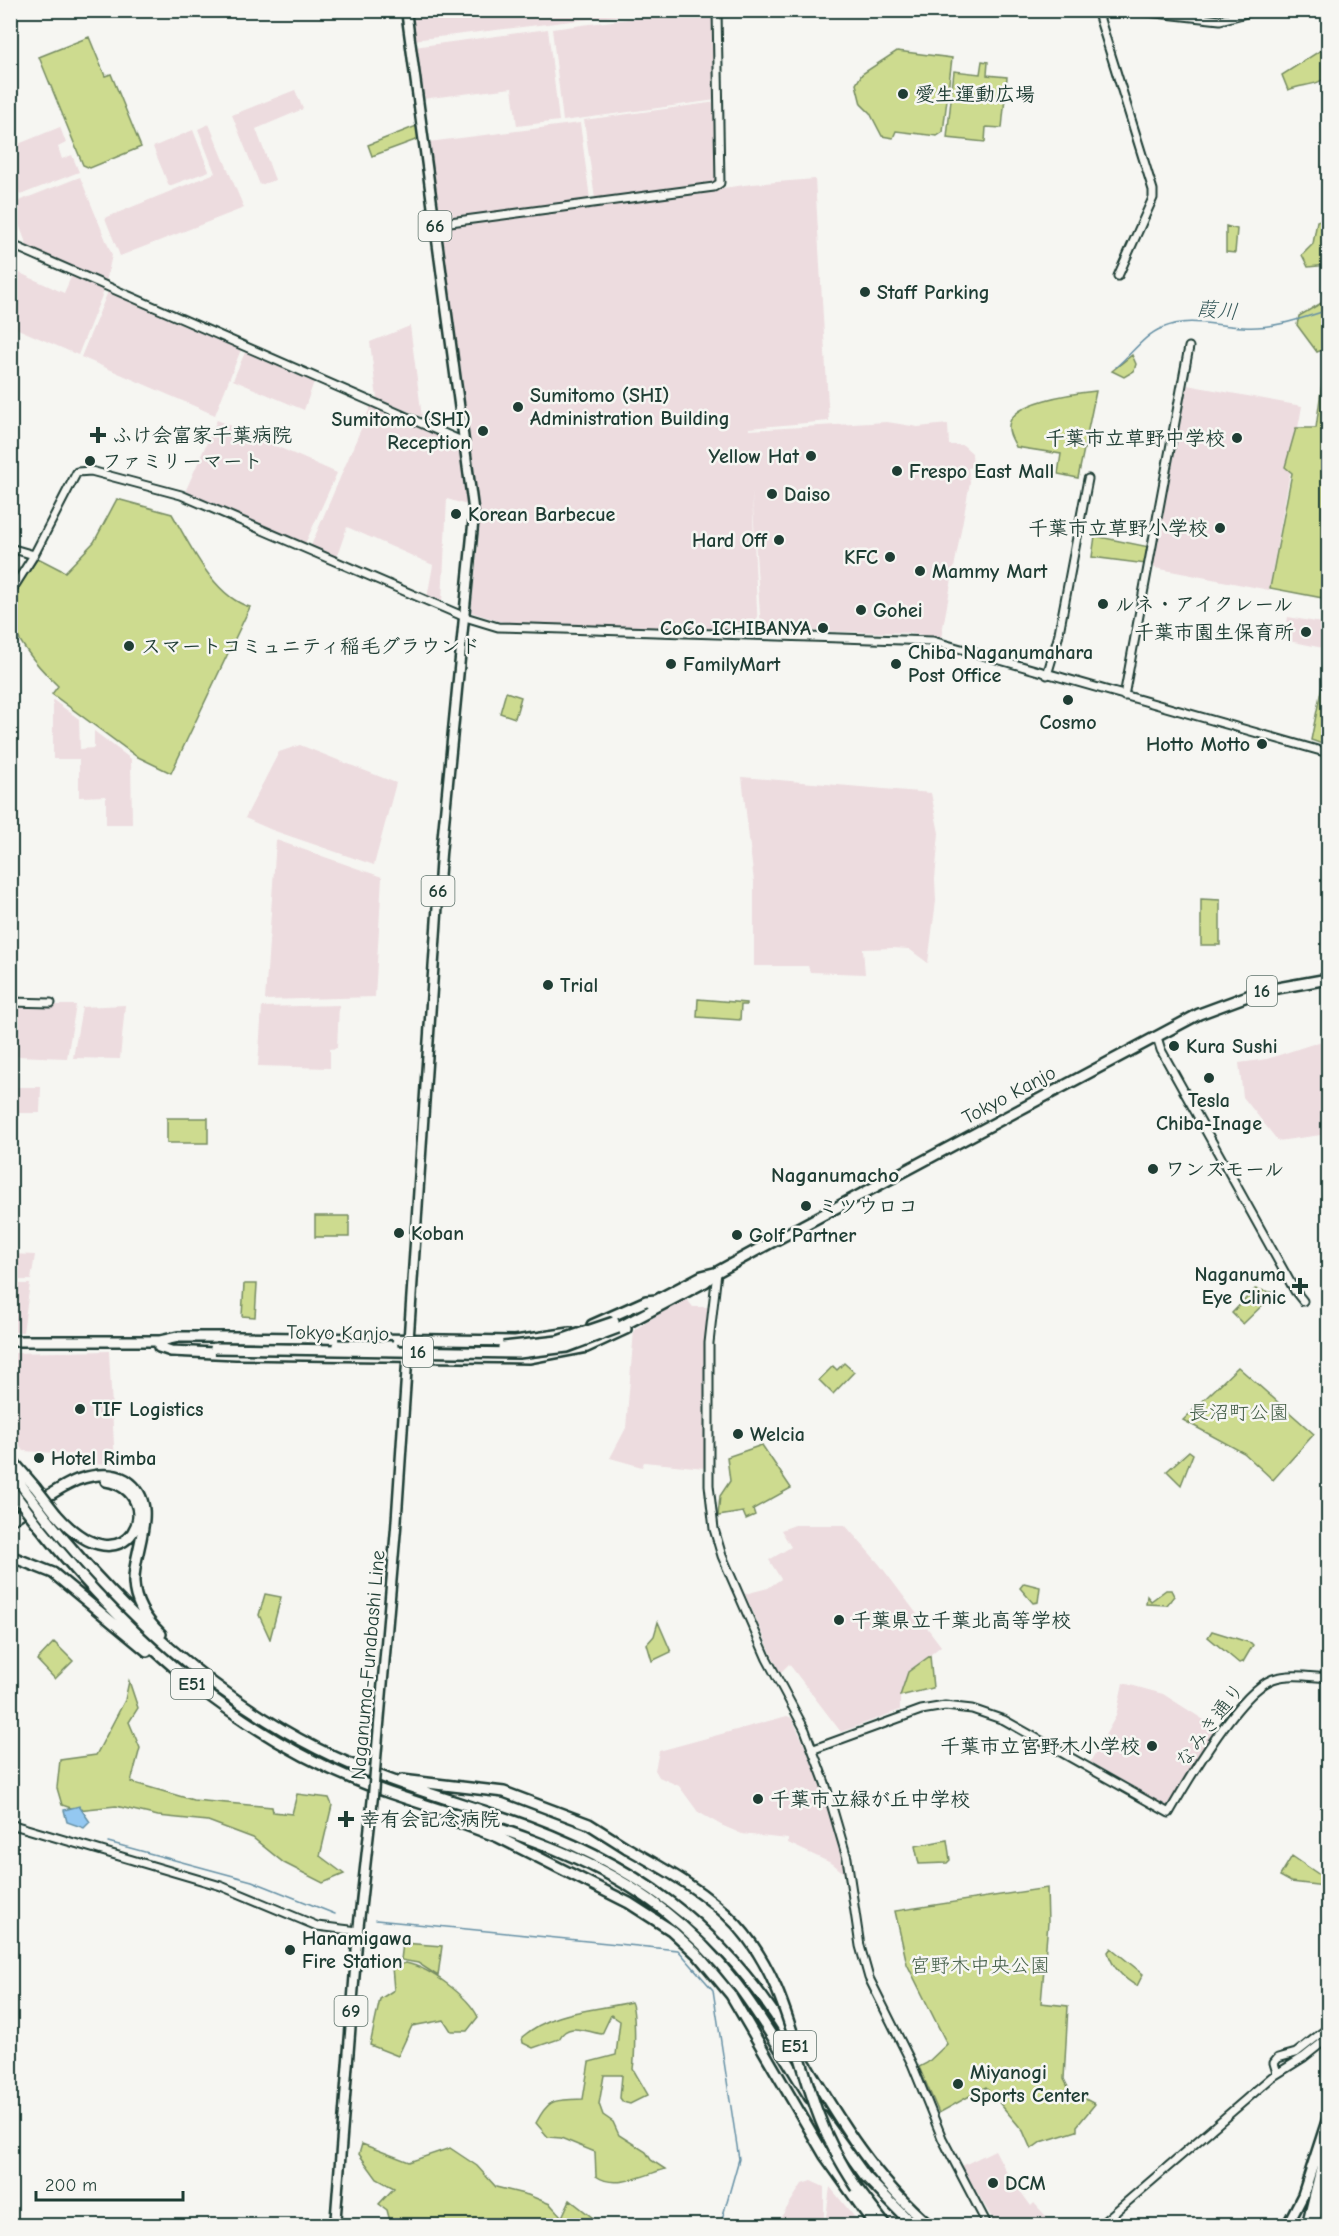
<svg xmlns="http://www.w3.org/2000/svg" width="1339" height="2236" font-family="'Comic Neue','Klee One',sans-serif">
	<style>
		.built { fill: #eddcdf }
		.green { fill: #cddb8f; stroke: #768c62; stroke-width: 1.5 }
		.water { fill: #94c8f1; stroke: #6590a5; stroke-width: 1.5 }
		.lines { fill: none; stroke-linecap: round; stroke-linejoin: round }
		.stream { stroke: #6590a5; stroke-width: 1.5 }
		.tertiary-casing { stroke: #1f3d34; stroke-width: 11 }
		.primary-casing { stroke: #1f3d34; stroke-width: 13 }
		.trunk-casing { stroke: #1f3d34; stroke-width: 14 }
		.motorway-casing { stroke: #1f3d34; stroke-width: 14 }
		.tertiary { stroke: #f6f6f2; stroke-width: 7 }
		.primary { stroke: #f6f6f2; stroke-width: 8 }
		.trunk { stroke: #f6f6f2; stroke-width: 9 }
		.motorway { stroke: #f6f6f2; stroke-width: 9 }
		.primary-bridge-casing { stroke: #1f3d34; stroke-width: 13; stroke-linecap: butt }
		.trunk-bridge-casing { stroke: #1f3d34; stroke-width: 14; stroke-linecap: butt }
		.motorway-bridge-casing { stroke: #1f3d34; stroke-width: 14; stroke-linecap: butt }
		.primary-bridge { stroke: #f6f6f2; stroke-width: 8 }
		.trunk-bridge { stroke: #f6f6f2; stroke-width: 9 }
		.motorway-bridge { stroke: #f6f6f2; stroke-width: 9 }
		.poi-dot { fill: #1f3d34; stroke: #f6f6f2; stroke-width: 2 }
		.labels { text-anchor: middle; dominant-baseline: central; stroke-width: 5; stroke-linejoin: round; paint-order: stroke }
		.shield { fill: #f6f6f2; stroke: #60746d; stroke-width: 1.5 }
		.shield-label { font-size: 18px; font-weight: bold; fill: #1f3d34 }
		.poi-label { font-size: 20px; font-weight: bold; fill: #1f3d34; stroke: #f6f6f2; text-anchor: start }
		.street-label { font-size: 20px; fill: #1f3d34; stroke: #f6f6f2 }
		.park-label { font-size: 20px; fill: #425d46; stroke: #f6f6f2 }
		.water-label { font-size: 21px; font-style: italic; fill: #36595a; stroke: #f6f6f2 }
		.neighbourhood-label { font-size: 21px; font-weight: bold; fill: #1f3d34; stroke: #f6f6f2 }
	</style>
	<rect width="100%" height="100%" fill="#f6f6f2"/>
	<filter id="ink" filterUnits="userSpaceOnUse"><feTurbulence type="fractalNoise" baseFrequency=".0167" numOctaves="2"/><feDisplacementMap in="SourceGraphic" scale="12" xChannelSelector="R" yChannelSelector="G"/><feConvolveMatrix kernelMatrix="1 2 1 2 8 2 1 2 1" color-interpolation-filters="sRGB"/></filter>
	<g filter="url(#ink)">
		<path class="built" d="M410,11L655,10V11L413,40Z
			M688,11H715L716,100L563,121L552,29Z
			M548,29L559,121L517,126L512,88L422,99L414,47Z
			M295,90L303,109L256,129L275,180L260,185L232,115Z
			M717,102L719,178L713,183L595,199L584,120Z
			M580,123L590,199L438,219L428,142Z
			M209,124L244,208L120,256L105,218L215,173L198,129Z
			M60,127L66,143L58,147L62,159L72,155L79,172L20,195L11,172V147Z
			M193,130L209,171L169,186L153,147Z
			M80,177L112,255L106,282L28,248L11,204Z
			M815,179L829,421L749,428V430L887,422L918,427L948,424L949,445H963L972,453L973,467L968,468L970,482L941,638L910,633L761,630L752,493L758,632L550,627L505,623L471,612L479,535L468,427L439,227L752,184Z
			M11,269L64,293L72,275L105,288L78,355L11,326Z
			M109,289L242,347L215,415L81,357Z
			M410,326L422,417L377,399L370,342Z
			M246,350L315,379L304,410L233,380Z
			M1187,385L1302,406L1269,590L1155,568L1153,565Z
			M372,403L461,443L470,506L447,499L442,602L427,598L433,565L347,527L336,559L310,548Z
			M217,420L337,473L305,544L185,492Z
			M1288,617L1327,624L1323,648L1284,640Z
			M53,700L79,719L80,749L94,748V731L131,759L132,824H106V796L79,797V759H53Z
			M300,745L396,783L374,865L272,830L245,818L279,752Z
			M742,777L931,793L939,833L935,879L936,901L928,963L909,949L892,948L863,949L865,974L810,972L808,966H754V882Z
			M276,840L382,877L375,997L265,1000Z
			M18,1005H76L67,1058L16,1056Z
			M125,1005L120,1059L73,1058L82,1007Z
			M339,1005L337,1048L330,1049V1068L258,1066L262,1007Z
			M1328,1039V1134L1278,1141L1243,1097L1239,1063L1267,1059Z
			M11,1087H41L40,1113H11Z
			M10,1254L35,1255L31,1280H11Z
			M11,1284H30L23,1332H11Z
			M685,1297L693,1307H708L705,1468L644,1462L642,1467L610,1458L626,1428L634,1330Z
			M109,1351L115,1464L84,1465L85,1455L23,1451L11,1434V1353Z
			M795,1525H845L880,1565L941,1646L908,1673L900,1696V1710L841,1732L789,1664L780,1673L745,1594L768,1588L781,1579L769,1560L791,1547L781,1530Z
			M1123,1683L1163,1694L1215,1727V1731L1167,1806L1090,1762L1116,1716Z
			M787,1716L792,1718L817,1772L834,1822L845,1874L833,1864L788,1843V1839L742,1834L721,1825L698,1812L679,1786L659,1777L655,1770L659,1751Z
			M995,2150L1007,2173L1031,2206L1034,2203L1054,2225H996L962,2166Z
			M811,2181L824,2187V2225H776L802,2184Z
			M830,2187L861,2225H825Z
			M99,2218L138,2221L166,2225H99Z"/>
		<path class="green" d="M89,37L105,76L111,74L141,147L90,168L83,165L39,57Z
			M1321,50L1328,52V76C1318,86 1302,84 1288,90L1282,75Z
			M897,51L952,58L943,132L937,136L896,131L893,138L882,136L870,113L861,104L856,84L862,74Z
			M982,61L988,62L987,75L1007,77L1002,128L986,127L985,142L947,138L954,71L980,74Z
			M419,125L421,138L372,156L368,145Z
			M1328,217V265L1308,267L1302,255L1313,244L1317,221Z
			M1226,226L1237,229L1235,253L1226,252Z
			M1328,299V325L1322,350L1317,352L1297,325L1299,316Z
			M1328,338V599L1270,588L1292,473L1285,467L1296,428H1316Z
			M1132,355L1136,364L1134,371L1124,377L1112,371Z
			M1096,391L1078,478L1058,474L1061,454L1016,447C1014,442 1009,435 1009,429C1006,401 1077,393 1096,391Z
			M117,499L172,514C190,545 214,597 250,607L171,773L136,756L52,694L58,686C40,669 3,629 11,602C15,588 30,571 38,558L65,572L94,542Z
			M1095,536L1149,547L1146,564L1092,557Z
			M1328,656V746L1311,740Z
			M506,692L521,697L515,718L500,713Z
			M1201,899L1220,900V945H1201Z
			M698,999L746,1003V1005H741L740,1020L697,1017Z
			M167,1118H208V1143H167Z
			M315,1216H349V1237H315Z
			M244,1284H257L255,1317L242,1316Z
			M1255,1289L1275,1293L1243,1324L1232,1313Z
			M844,1363L854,1372L833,1394L819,1380L833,1366L837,1370Z
			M1238,1367L1314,1434L1273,1480L1244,1453L1183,1420Z
			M762,1445L791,1488L753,1509L755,1515L746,1519L743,1512L718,1516L720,1496L730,1481L727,1457Z
			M1189,1451L1193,1454L1181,1485L1167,1471Z
			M1024,1583L1040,1587L1038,1602L1033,1603L1020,1588Z
			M1166,1590H1171L1174,1596L1167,1605L1146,1604L1147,1596L1151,1601Z
			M265,1594L281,1597L270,1639L259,1615Z
			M658,1622L671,1652L652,1661L647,1644L654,1636Z
			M1212,1631L1251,1643L1253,1645L1243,1662L1239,1663L1208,1637Z
			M54,1642L73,1661L55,1679L37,1660Z
			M930,1656L933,1688L900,1696L908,1672Z
			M129,1681L138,1708L129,1722L140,1748L131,1782L193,1800L272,1807L273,1812L292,1814L297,1794L329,1798L332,1805L320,1856L344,1874L323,1883L284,1863L253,1838L208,1821L158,1816L116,1806L77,1810L62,1805L57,1788L60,1760L96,1755L125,1700Z
			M947,1840L950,1860L947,1863L919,1864L915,1846Z
			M1292,1856L1327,1880L1325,1886L1291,1882L1280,1876Z
			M1047,1888L1048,1923L1041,2003L1068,2006L1064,2079L1070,2091L1095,2104L1077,2126V2131L1041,2142L1031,2149L1023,2131L986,2087L939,2113L919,2067L927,2063L947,2044L907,1964L895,1911Z
			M403,1943L442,1946L438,1976L418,1963L401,1960Z
			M1111,1948L1143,1974L1137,1986C1124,1979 1112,1967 1108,1952Z
			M406,1963C430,1968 468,1996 478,2017L467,2031H451L444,2020L412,2026L398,2056L370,2045L380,1999L394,1990L392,1967Z
			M631,2002C636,2011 635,2057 633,2069L648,2095L630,2104L623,2102L620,2098L622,2075H604L599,2104L603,2115L613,2122L619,2135L646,2152L651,2160L665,2169C645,2175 615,2190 596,2176L595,2152L561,2138L548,2137L536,2123C550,2096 555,2101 583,2099L589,2062L616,2055L620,2021L611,2015L602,2034C586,2032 568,2021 559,2039L533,2048L523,2043L522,2037C553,2010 594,2011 631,2002Z
			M362,2144L409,2162L450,2148L477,2166L496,2187L528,2195L550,2204L562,2217L570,2200L593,2218L588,2226L391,2225L387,2210L379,2204L394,2188L377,2179L359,2154Z"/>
		<path class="water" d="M79,1806L90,1822L84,1828L67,1822L64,1810Z"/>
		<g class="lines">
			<path class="stream" d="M1116,367C1131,355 1144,335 1162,328C1190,316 1214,326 1243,327C1273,329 1300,319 1328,310
				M108,1842L252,1881L335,1914
				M376,1920L678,1950L713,1990L739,2159L720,2226"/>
			<g class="tertiary-casing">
				<path id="tertiary" d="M1097,10L1153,190V198L1118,276
					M1128,10L1220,20L1258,10
					M435,224L714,187L720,183L717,10
					M10,244L464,442
					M10,548L34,555
					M10,593L34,555L77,472L91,471L181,495L465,617L498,627L933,641L1328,753
					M1047,675L1058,638L1088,479
					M1124,696L1189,347
					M10,1002L51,1003
					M1157,1037L1161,1050L1295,1291L1303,1301
					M717,1272L709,1343V1485L714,1529L722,1556L767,1659L805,1730L825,1783L847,1858L860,1946L869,1978L912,2064L942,2138L988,2226
					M814,1749L921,1710L945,1706L972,1709L1004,1720L1169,1813C1188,1780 1239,1692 1273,1679C1290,1673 1311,1677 1328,1678
					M10,1824L221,1886L317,1926L358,1931
					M1277,2073L1274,2063L1278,2058L1296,2053L1328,2028
					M1099,2226L1272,2077L1304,2057L1328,2038"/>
			</g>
			<g class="primary-casing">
				<path id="primary" d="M376,1759L396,1528L441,854L474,515L406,10
					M335,2226L358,1931L373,1796"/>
			</g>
			<g class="trunk-casing">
				<path id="trunk" d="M651,1303L702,1276L714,1273
					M592,1325L646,1301L656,1300
					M618,1328L705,1282L717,1272L770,1243L1199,1014L1261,991L1328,979
					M10,1341H164
					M160,1341L178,1337H238L515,1341L570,1333
					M159,1347L171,1351L236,1354L529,1358L587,1347L626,1329"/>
			</g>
			<g class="motorway-casing">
				<path id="motorway" d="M10,1458L35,1487
					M10,1470L28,1494
					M10,1488L19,1500
					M56,1514C128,1596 171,1493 106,1481
					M10,1520C33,1507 53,1490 77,1480C92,1475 112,1472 126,1480C163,1504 132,1550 134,1583C135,1604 146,1620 161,1634
					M48,1520C125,1614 208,1693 318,1749C377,1779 440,1796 502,1817C633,1861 723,1925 794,2045
					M39,1526C132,1642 242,1740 384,1791C478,1824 582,1846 662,1909C735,1966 763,2022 810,2098
					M10,1556L53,1573L147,1651
					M402,1780L504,1792L589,1824L627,1848
					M452,1820L498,1837L629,1903L671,1930L697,1954L731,1995L825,2156L875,2226
					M803,2059C839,2120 875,2180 930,2226
					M821,2115L865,2176L914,2226
					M857,2188L886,2226
					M1287,2226L1303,2195L1328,2118
					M1307,2226L1328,2141
					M1314,2226L1328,2168"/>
			</g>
			<use href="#tertiary" class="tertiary"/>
			<use href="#primary" class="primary"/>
			<use href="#trunk" class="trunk"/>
			<use href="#motorway" class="motorway"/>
			<g class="primary-bridge-casing">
				<path id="primary-bridge" d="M373,1796L376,1759"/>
			</g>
			<g class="trunk-bridge-casing">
				<path id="trunk-bridge" d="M338,1345L393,1346
					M503,1347L558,1341L614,1322
					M215,1348L519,1353L567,1347L618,1328"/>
			</g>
			<g class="motorway-bridge-casing">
				<path id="motorway-bridge" d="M35,1487L56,1514
					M28,1494L48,1520
					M19,1500L39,1526
					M627,1848C666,1870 705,1891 736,1924C784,1976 794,2047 817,2111C827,2139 841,2164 857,2188"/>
			</g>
			<use href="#primary-bridge" class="primary-bridge"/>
			<use href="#trunk-bridge" class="trunk-bridge"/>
			<use href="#motorway-bridge" class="motorway-bridge"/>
		</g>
	</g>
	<g class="poi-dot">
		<circle cx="903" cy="94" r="6"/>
		<circle cx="865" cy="292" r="6"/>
		<circle cx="518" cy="407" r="6"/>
		<circle cx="483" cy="431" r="6"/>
		<path d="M95 426h6v6h6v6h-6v6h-6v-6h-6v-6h6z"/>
		<circle cx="1237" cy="438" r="6"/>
		<circle cx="811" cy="456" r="6"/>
		<circle cx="90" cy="461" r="6"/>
		<circle cx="897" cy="471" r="6"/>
		<circle cx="772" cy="494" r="6"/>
		<circle cx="456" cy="514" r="6"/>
		<circle cx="1220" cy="528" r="6"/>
		<circle cx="779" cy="540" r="6"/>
		<circle cx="890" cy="557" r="6"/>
		<circle cx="920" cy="571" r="6"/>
		<circle cx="1103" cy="604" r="6"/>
		<circle cx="861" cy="610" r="6"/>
		<circle cx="823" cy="628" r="6"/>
		<circle cx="1306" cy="632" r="6"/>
		<circle cx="129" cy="646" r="6"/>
		<circle cx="671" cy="664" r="6"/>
		<circle cx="896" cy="664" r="6"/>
		<circle cx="1068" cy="700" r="6"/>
		<circle cx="1262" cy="744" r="6"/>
		<circle cx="548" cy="985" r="6"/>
		<circle cx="1174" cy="1046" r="6"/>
		<circle cx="1209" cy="1078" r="6"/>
		<circle cx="1153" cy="1169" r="6"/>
		<circle cx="806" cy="1206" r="6"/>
		<circle cx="399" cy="1233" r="6"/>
		<circle cx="737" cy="1235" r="6"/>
		<path d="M1297 1277h6v6h6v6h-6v6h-6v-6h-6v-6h6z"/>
		<circle cx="80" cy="1409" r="6"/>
		<circle cx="738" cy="1434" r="6"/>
		<circle cx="39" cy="1458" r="6"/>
		<circle cx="839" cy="1620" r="6"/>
		<circle cx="1152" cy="1746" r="6"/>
		<circle cx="758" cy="1799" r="6"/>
		<path d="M343 1810h6v6h6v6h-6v6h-6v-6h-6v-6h6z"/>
		<circle cx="290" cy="1950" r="6"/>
		<circle cx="958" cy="2084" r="6"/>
		<circle cx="993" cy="2183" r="6"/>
	</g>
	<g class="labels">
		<g class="shield">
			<rect x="418.5" y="211" width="33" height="30" rx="4.5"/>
			<rect x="421.5" y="876" width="33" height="30" rx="4.5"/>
			<rect x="1247" y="976" width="30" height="30" rx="4.5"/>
			<rect x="403" y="1337" width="30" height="30" rx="4.5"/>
			<rect x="171" y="1669" width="42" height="30" rx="4.5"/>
			<rect x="334.5" y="1996" width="33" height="30" rx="4.5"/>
			<rect x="774" y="2031" width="42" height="30" rx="4.5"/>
		</g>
		<g class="shield-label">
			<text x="435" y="226">66</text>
			<text x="438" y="891">66</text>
			<text x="1262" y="991">16</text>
			<text x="418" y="1352">16</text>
			<text x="192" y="1684">E51</text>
			<text x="351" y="2011">69</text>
			<text x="795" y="2046">E51</text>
		</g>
		<g class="poi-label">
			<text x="915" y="94">愛生運動広場</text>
			<text x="877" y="292">Staff Parking</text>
			<text x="530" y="395">Sumitomo (SHI)<tspan x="530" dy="23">Administration Building</tspan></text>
			<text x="471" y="419" text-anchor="end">Sumitomo (SHI)<tspan x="471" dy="23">Reception</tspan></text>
			<text x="112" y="435">ふけ会富家千葉病院</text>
			<text x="1225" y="438" text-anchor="end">千葉市立草野中学校</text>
			<text x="799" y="456" text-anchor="end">Yellow Hat</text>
			<text x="102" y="461">ファミリーマート</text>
			<text x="909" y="471">Frespo East Mall</text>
			<text x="784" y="494">Daiso</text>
			<text x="468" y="514">Korean Barbecue</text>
			<text x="1208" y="528" text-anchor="end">千葉市立草野小学校</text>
			<text x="767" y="540" text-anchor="end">Hard Off</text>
			<text x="878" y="557" text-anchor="end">KFC</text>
			<text x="932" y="571">Mammy Mart</text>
			<text x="1115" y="604">ルネ・アイクレール</text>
			<text x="873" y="610">Gohei</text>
			<text x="811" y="628" text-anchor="end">CoCo ICHIBANYA</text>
			<text x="1294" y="632" text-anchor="end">千葉市園生保育所</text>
			<text x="141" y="646">スマートコミュニティ稲毛グラウンド</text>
			<text x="908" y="652">Chiba Naganumahara<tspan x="908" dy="23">Post Office</tspan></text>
			<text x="683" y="664">FamilyMart</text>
			<text x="1068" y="722" text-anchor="middle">Cosmo</text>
			<text x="1250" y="744" text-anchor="end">Hotto Motto</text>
			<text x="560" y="985">Trial</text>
			<text x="1186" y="1046">Kura Sushi</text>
			<text x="1209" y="1100" text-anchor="middle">Tesla<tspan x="1209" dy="23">Chiba-Inage</tspan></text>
			<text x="1165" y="1169">ワンズモール</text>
			<text x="818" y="1206">ミツウロコ</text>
			<text x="411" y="1233">Koban</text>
			<text x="749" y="1235">Golf Partner</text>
			<text x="1286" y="1274" text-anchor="end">Naganuma<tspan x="1286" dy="23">Eye Clinic</tspan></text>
			<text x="92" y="1409">TIF Logistics</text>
			<text x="750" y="1434">Welcia</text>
			<text x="51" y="1458">Hotel Rimba</text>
			<text x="851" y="1620">千葉県立千葉北高等学校</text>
			<text x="1140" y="1746" text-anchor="end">千葉市立宮野木小学校</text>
			<text x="770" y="1799">千葉市立緑が丘中学校</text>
			<text x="360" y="1819">幸有会記念病院</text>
			<text x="302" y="1938">Hanamigawa<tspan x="302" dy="23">Fire Station</tspan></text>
			<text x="970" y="2072">Miyanogi<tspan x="970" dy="23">Sports Center</tspan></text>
			<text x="1005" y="2183">DCM</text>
		</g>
		<g class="street-label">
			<text transform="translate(1009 1095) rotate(-28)">Tokyo Kanjo</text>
			<text transform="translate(338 1333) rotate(1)">Tokyo Kanjo</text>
			<text transform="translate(368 1665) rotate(-85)">Naganuma-Funabashi Line</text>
			<text transform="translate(1210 1725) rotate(-53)">なみき通り</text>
		</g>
		<g class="park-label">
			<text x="1239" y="1412">長沼町公園</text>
			<text x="980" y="1965">宮野木中央公園</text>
		</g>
		<g class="water-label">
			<text transform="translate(1217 310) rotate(5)">葭川</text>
		</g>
		<g class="neighbourhood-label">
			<text x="835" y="1175">Naganumacho</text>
		</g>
	</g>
	<rect width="1339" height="2236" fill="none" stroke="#f6f6f2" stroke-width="36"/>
	<rect x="18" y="18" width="1303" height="2200" fill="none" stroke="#1f3d34" stroke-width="2" filter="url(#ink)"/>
	<path d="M36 2191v9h147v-9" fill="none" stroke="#1f3d34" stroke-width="3"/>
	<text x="45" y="2191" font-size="18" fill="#1f3d34" stroke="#f6f6f2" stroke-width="4.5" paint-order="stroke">200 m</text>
</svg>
